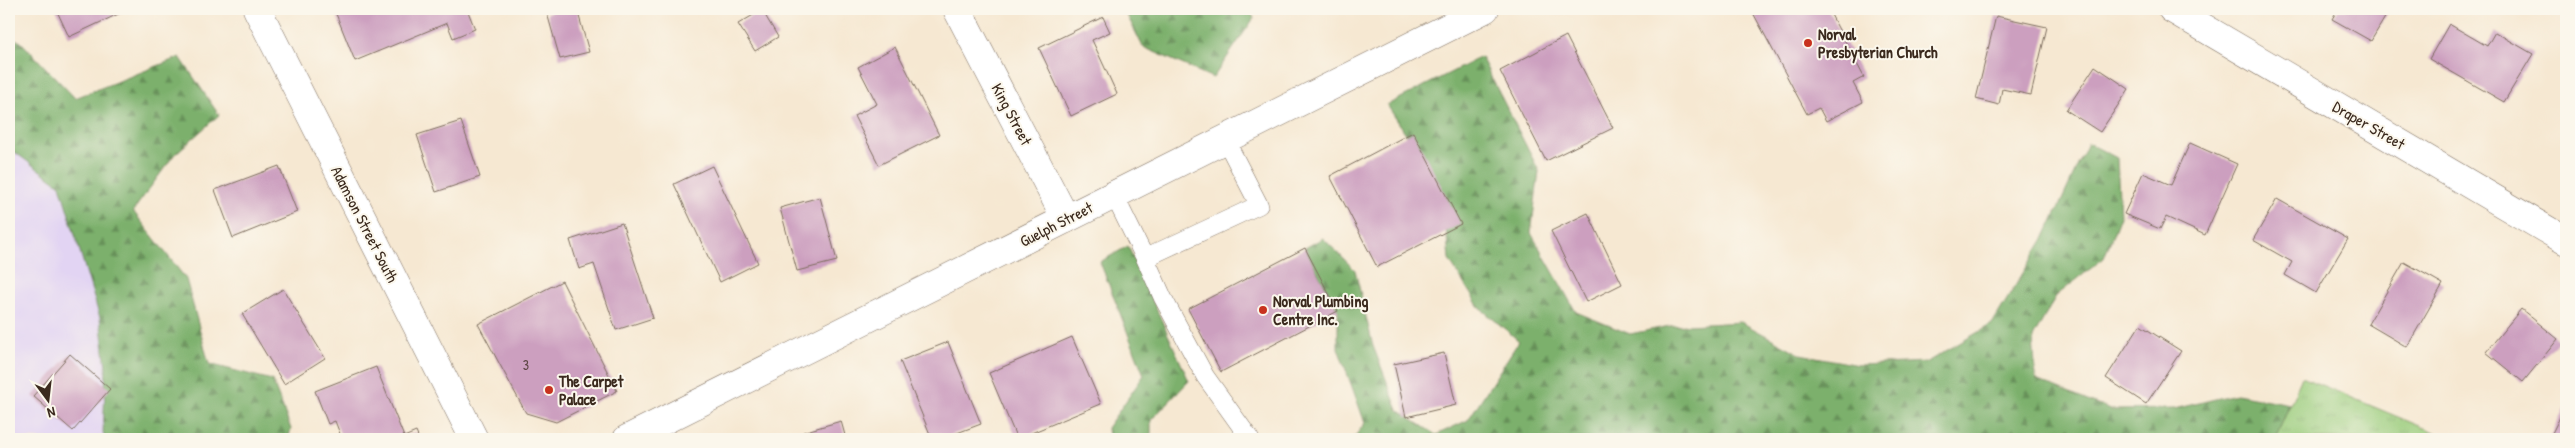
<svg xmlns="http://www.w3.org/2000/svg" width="2575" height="448" font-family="'Patrick Hand',sans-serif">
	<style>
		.built { fill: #e2d4f3 }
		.grass { fill: url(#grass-tufts); stroke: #6a7b4d }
		.forest { fill: url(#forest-firs); stroke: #5b6d45 }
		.building { fill: #cc9fbf }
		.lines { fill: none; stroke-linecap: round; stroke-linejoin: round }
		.service-casing { stroke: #7c6c5d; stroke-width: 19 }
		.minor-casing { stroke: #7c6c5d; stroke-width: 29 }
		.secondary-casing { stroke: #7c6c5d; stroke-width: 29 }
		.primary-casing { stroke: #7c6c5d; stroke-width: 29 }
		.service { stroke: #fff; stroke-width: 18 }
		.minor { stroke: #fff; stroke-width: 28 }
		.secondary { stroke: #fff; stroke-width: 28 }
		.primary { stroke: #fff; stroke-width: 28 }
		.poi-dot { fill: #c8321e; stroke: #fbf7ec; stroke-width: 2 }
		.labels { text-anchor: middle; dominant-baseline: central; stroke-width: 4; stroke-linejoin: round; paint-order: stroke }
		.number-label { font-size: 14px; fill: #5f4746 }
		.poi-label { font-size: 16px; font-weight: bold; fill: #3b2a1e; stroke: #fbf7ec; text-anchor: start }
		.street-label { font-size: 16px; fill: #3b2a1e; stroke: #fbf7ec }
	</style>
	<defs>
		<pattern id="grass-tufts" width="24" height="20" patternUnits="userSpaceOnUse" patternTransform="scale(1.25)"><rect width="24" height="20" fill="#9acc7c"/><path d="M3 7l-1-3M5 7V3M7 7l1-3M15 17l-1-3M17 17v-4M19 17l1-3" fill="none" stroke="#86af6b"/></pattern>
		<pattern id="forest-firs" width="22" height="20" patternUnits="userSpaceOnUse" patternTransform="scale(1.25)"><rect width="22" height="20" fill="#7bb06c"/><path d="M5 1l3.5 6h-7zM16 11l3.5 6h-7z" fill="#668f58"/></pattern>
	</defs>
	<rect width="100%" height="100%" fill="#fbf7ec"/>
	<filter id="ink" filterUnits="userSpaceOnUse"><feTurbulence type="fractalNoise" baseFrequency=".02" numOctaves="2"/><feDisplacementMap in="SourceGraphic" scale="10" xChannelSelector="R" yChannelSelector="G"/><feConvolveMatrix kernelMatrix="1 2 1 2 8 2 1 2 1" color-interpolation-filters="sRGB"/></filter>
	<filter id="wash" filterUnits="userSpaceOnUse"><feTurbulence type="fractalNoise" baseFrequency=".0096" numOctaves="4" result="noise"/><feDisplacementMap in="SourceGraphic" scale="20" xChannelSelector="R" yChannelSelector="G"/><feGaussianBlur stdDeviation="1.12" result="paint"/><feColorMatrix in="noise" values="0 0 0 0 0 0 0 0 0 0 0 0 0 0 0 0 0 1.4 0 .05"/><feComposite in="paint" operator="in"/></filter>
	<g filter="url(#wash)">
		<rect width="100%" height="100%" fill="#f6e8d2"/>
		<path class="built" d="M9,127L58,148L150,439H9Z"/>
		<path class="grass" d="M2302,377L2451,439H2275Z"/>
		<path class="forest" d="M1124,9H1248L1254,18L1213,78L1143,47Z
			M9,36L21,42L75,98L180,57L219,115L174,155L133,211L186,279L209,364L272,380L291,429L288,439H106L103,433L106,367L100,318L60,185L9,148Z
			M1481,57L1539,171L1531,233L1576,312L1630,334L1670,326L1741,322L1800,354L1859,365L1927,362L1992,324L2045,237L2088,143L2117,158L2120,216L2104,258L2056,296L2033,338L2036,380L2110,410L2174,409L2236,394L2290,404L2275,439H1353L1365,423L1338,348V311L1305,248L1323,238L1355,270L1373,346L1398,410L1436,435L1468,420L1519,341L1479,307L1449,260L1443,190L1387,105Z
			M1128,246L1189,381L1151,420V439H1108L1107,428L1144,375L1100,262Z"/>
		<g id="blocks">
			<path class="building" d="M56,9H129L69,37Z
				M334,9H467L475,29L453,38L447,23L355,61Z
				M563,9H577L589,52L560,59L547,13Z
				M1751,9H1828L1864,77L1853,83L1863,102L1826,121L1819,108L1807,114Z
				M2338,9H2390L2371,41L2332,19Z
				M762,10L778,37L755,51L738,24Z
				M1996,16L2047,27L2031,95L2002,89L1999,105L1976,99Z
				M1103,17L1110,32L1092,40L1117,94L1071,116L1039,48Z
				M2449,24L2487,46L2495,32L2533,54L2504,102L2429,59Z
				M1566,36L1613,128L1546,161L1500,71Z
				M895,47L939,135L879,165L854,116L877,104L858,67Z
				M2095,66L2129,89L2100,132L2066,110Z
				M461,121L480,177L436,192L417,135Z
				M1413,132L1461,224L1377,267L1330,176Z
				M2190,143L2237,164L2205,235L2166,217L2160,229L2124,214L2143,173L2171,185Z
				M279,166L297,212L233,238L215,190Z
				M712,166L758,263L720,282L674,184Z
				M820,197L837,261L797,271L780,208Z
				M2277,199L2348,239L2316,293L2285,275L2292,262L2253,240Z
				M1588,213L1622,284L1586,302L1551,231Z
				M622,223L653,318L616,330L594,264L579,269L570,240Z
				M1305,248L1338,311L1221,372L1188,309Z
				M2404,262L2443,284L2407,347L2368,324Z
				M562,281L617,391L556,422L526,413L478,324Z
				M283,289L325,358L284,384L242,314Z
				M2521,309L2558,339L2523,382L2486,352Z
				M2140,325L2181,351L2146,404L2106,378Z
				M1072,337L1101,404L1017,439L989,373Z
				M948,342L981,424L941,439H932L900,361Z
				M1444,353L1456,405L1406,417L1394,364Z
				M70,354L110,389L73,431L33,396Z
				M376,367L404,437L416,432L419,439H342L335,421L328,424L315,391Z
				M2566,405V439H2549Z
				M841,421L846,439H805L803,432Z"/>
		</g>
	</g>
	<g filter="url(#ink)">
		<use href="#blocks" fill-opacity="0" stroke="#7c6c5d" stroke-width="1"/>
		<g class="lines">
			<g class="service-casing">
				<path id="service" d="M1114,195L1145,258L1259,205L1225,139
					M1145,258L1163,298L1205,376L1250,439"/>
			</g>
			<g class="minor-casing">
				<path id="minor" d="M957,9L1066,219
					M2172,9L2566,241"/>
			</g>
			<g class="secondary-casing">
				<path id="secondary" d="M257,9L474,439"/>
			</g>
			<g class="primary-casing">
				<path id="primary" d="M627,439L1485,9"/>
			</g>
			<use href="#service" class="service"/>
			<use href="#minor" class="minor"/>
			<use href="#secondary" class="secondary"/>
			<use href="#primary" class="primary"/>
		</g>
	</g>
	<g class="poi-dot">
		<circle cx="1808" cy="43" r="5"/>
		<circle cx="1263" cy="310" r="5"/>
		<circle cx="549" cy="390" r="5"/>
	</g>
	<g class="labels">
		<g class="number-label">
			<text x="526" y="364">3</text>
		</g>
		<g class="poi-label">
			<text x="1818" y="34">Norval<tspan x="1818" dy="18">Presbyterian Church</tspan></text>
			<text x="1273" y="301">Norval Plumbing<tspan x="1273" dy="18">Centre Inc.</tspan></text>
			<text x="559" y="381">The Carpet<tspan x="559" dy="18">Palace</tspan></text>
		</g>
		<g class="street-label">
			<text transform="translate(1012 114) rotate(62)">King Street</text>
			<text transform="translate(2369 125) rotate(30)">Draper Street</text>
			<text transform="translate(365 224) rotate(63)">Adamson Street South</text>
			<text transform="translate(1056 224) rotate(-27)">Guelph Street</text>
		</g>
	</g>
	<rect width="2575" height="448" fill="none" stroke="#fbf7ec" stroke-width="30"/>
	<g transform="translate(48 400) rotate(165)" stroke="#fbf7ec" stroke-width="4" paint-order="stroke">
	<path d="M0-4L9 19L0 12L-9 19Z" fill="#3b2a1e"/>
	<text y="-8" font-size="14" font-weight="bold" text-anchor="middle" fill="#3b2a1e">N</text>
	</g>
</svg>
